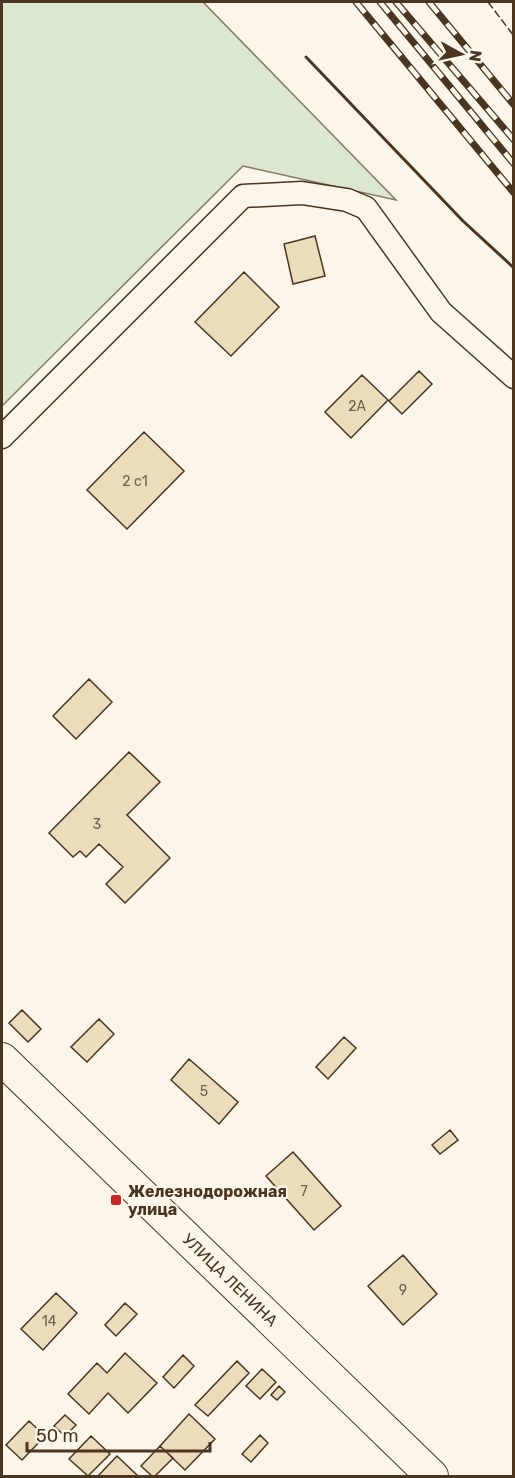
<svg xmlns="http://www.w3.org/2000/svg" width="515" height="1478" font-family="Rubik,sans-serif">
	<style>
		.green { fill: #dce7d0; stroke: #887966; stroke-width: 1.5 }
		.building { fill: #ecdcbc; stroke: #4a3520; stroke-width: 1.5 }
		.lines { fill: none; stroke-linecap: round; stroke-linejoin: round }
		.street-casing { stroke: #4a3520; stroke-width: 25 }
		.secondary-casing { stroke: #4a3520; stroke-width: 34 }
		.street { stroke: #fbf6e9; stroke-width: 22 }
		.secondary { stroke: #fbf6e9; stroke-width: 32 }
		.rail-casing { stroke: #4a3520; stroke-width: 7 }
		.rail { stroke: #fbf6e9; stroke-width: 4.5; stroke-dasharray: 14; stroke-linecap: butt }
		.fence { stroke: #4a3520; stroke-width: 1.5; stroke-dasharray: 8 3; stroke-linecap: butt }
		.wall { stroke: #4a3520; stroke-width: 3 }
		.poi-dot { fill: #c62828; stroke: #fbf6e9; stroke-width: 2 }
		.labels { text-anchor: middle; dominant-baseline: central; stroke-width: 4.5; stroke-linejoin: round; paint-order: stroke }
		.number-label { font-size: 14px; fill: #725f47 }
		.poi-label { font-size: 16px; font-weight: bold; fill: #4a3520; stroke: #fbf6e9; text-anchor: start }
		.street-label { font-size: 16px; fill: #4a3520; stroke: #fbf6e9 }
	</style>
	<rect width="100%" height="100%" fill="#fbf6e9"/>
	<path class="green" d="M2,2H203L396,200L243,166L2,406Z"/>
	<path class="building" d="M315,236L325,276L293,284L284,244Z
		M244,272L279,307L231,356L195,322Z
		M419,371L432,384L402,414L389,401Z
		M362,375L388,400L351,438L325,412Z
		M144,432L184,471L127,529L87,490Z
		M89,679L112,702L76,739L53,716Z
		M129,752L160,782L127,815L170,858L125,903L106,884L123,867L99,844L86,857L80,851L73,857L49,833Z
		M22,1010L41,1029L28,1042L9,1023Z
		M99,1019L114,1034L87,1062L71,1047Z
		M344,1037L356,1048L328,1079L316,1067Z
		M189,1059L238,1102L219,1124L171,1080Z
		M450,1130L458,1140L440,1154L432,1145Z
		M293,1152L341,1206L314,1230L266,1176Z
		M403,1255L437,1294L403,1325L368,1286Z
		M56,1293L77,1313L43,1350L21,1329Z
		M125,1303L137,1314L116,1336L105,1325Z
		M125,1353L157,1383L128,1413L108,1393L89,1414L68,1394L97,1363L107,1373Z
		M183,1355L194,1366L174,1388L163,1377Z
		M237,1361L249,1373L208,1416L195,1405Z
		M262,1369L276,1382L260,1399L246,1386Z
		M279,1386L285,1392L277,1400L271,1395Z
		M189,1414L215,1439L185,1470L160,1446Z
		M65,1415L76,1425L65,1436L54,1426Z
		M29,1421L45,1436L22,1460L6,1445Z
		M260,1435L268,1443L251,1462L242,1454Z
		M91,1436L110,1454L88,1476L69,1459Z
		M160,1446L173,1458L155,1476H152L141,1466Z
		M117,1456L138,1476H98Z"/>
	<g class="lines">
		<g class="street-casing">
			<path id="street" d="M2,437L243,196L302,193L347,200L366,208L441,312L514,377"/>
		</g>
		<g class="secondary-casing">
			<path id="secondary" d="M2,1059L432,1476"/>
		</g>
		<use href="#street" class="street"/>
		<use href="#secondary" class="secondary"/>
		<g class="rail-casing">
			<path id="rail" d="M356,2L514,193
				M380,2L514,164
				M396,2L514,140
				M429,2L514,105"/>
		</g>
		<use href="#rail" class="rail"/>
		<path class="fence" d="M488,2L514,36"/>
		<path class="wall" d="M306,57L463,221L514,268"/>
	</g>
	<rect class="poi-dot" x="110" y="1194" width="12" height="12" rx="3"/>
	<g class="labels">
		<g class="number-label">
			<text x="357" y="406">2А</text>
			<text x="135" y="481">2 с1</text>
			<text x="97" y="824">3</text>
			<text x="204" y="1091">5</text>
			<text x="304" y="1191">7</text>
			<text x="403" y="1290">9</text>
			<text x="49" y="1321">14</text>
		</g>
		<g class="poi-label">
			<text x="128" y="1191">Железнодорожная<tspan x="128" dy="18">улица</tspan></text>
		</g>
		<g class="street-label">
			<text transform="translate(230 1280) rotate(44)">УЛИЦА ЛЕНИНА</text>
		</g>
	</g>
	<rect width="515" height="1478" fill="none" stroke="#4a3520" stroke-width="6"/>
	<g transform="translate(461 54) rotate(98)" stroke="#fbf6e9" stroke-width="4.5" paint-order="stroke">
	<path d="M0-4.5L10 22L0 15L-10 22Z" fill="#4a3520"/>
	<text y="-9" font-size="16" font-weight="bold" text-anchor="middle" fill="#4a3520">N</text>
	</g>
	<path d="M27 1442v9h183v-9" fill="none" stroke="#4a3520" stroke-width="3"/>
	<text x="36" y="1442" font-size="18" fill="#4a3520" stroke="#fbf6e9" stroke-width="4.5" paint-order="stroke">50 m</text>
</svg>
